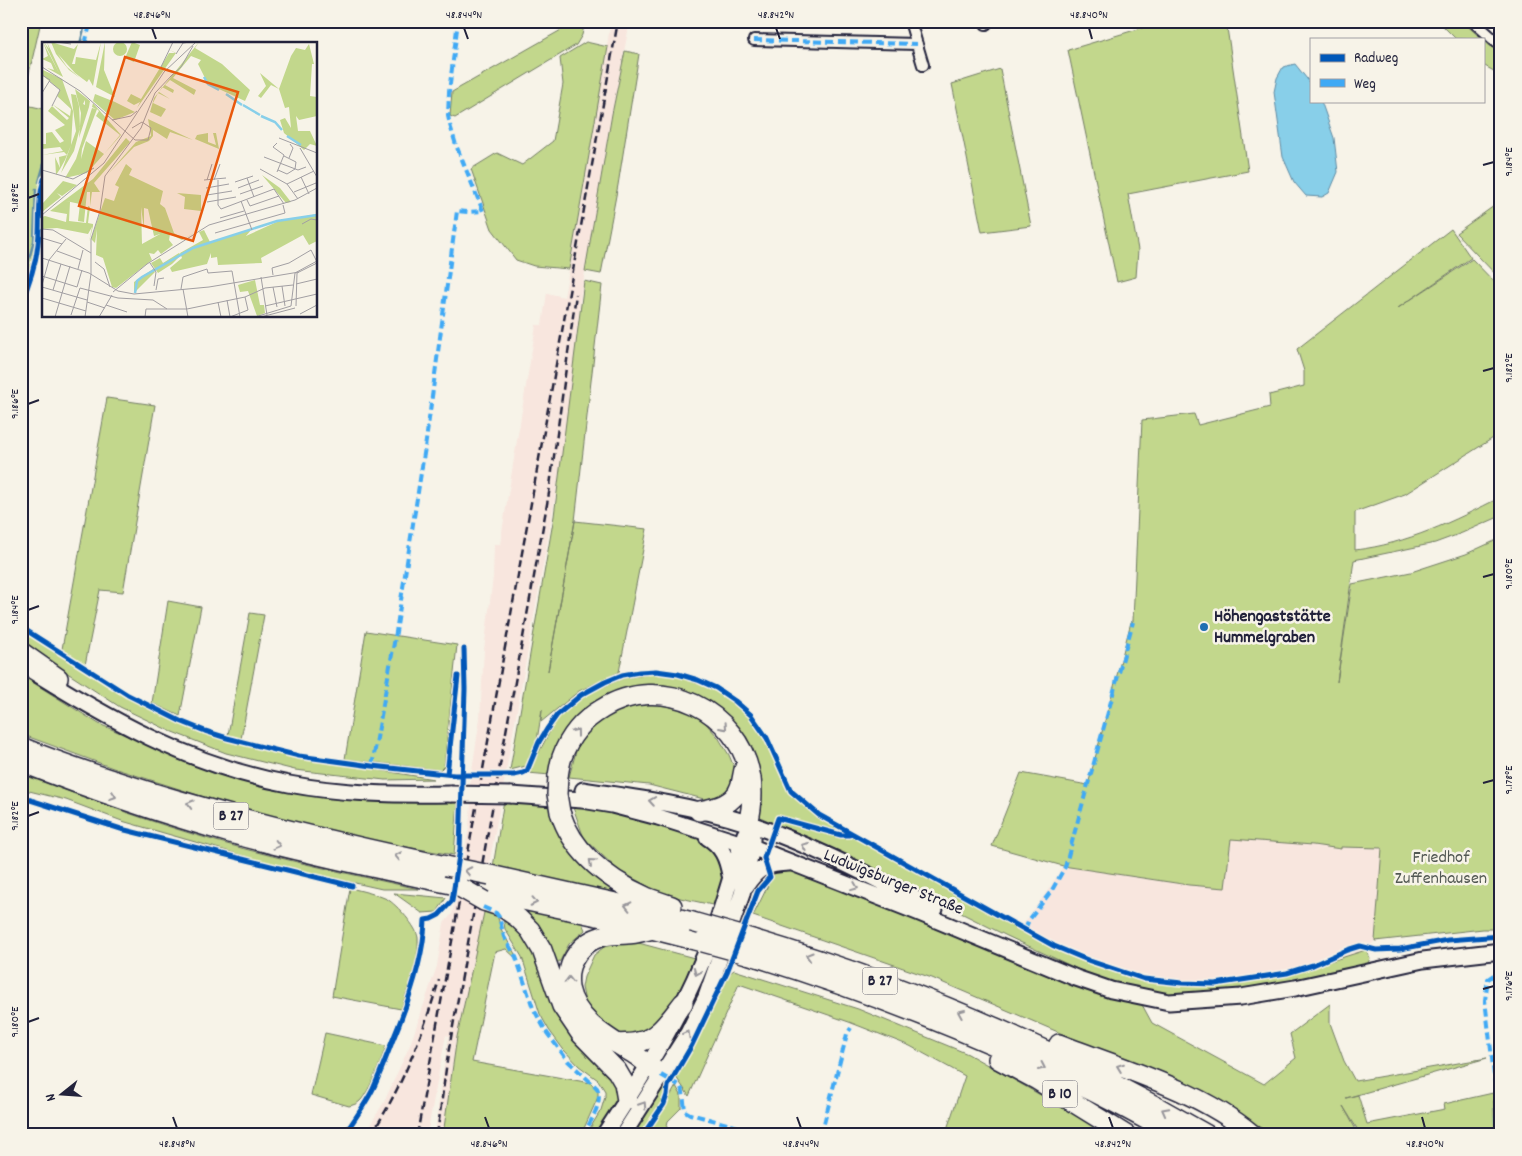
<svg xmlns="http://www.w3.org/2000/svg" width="1522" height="1156" font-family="Dekko,sans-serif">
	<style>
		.built { fill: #f8e6de }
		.green { fill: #c2d78c; stroke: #727c64 }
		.water { fill: #88cfe9; stroke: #5f8aa3 }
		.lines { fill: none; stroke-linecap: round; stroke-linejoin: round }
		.stream { stroke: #5f8aa3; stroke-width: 2.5 }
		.street-casing { stroke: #22223b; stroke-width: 14 }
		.secondary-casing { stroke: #22223b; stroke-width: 19 }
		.highway-casing { stroke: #22223b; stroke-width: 22 }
		.street { stroke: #f7f3e8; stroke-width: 10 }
		.secondary { stroke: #f7f3e8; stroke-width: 15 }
		.highway { stroke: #f7f3e8; stroke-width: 19 }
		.rail { stroke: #22223b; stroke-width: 2.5; stroke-dasharray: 8 4; stroke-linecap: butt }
		.secondary-bridge-casing { stroke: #22223b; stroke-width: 19; stroke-linecap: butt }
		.highway-bridge-casing { stroke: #22223b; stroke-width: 22; stroke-linecap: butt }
		.secondary-bridge { stroke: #f7f3e8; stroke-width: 15 }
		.highway-bridge { stroke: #f7f3e8; stroke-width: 19 }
		.quiet { stroke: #3fa9f5; stroke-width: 4; stroke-dasharray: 8 4; stroke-linecap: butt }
		.cycleway-casing { stroke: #f7f3e8; stroke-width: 8 }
		.cycleway { stroke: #0057b8; stroke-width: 5 }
		.oneway { stroke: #97959a }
		.ticks { fill: none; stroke: #22223b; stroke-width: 2 }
		.poi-dot { fill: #1f6fb2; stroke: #f7f3e8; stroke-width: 2 }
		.labels { text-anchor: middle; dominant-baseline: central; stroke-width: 5; stroke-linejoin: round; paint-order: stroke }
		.shield { fill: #f7f3e8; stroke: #62616f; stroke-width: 1 }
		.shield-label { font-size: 16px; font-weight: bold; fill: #22223b }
		.poi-label { font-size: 18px; font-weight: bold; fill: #22223b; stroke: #f7f3e8; text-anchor: start }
		.park-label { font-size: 18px; fill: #525853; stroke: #f7f3e8 }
		.street-label { font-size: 18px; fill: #22223b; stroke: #f7f3e8 }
		.inset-river { fill: none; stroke: #88cfe9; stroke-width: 2.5 }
		.inset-road { fill: none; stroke: #a29fa3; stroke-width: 1 }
		.view { fill: #e8590c; fill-opacity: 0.15; stroke: #e8590c; stroke-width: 2.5 }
		.inset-edge { fill: none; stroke: #22223b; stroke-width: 2.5 }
		.neatline { fill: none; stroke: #22223b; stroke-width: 2 }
		.ticks-label { font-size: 12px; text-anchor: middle; fill: #22223b }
	</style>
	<rect width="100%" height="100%" fill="#f7f3e8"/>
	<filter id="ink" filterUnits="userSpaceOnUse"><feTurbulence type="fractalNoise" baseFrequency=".02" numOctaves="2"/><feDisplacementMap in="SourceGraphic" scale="10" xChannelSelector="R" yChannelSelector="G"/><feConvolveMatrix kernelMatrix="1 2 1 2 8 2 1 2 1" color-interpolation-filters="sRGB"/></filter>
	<g filter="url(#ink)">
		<path class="built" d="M611,21H630L612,114L580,301L571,401L556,494L490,860L485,913L457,1037L443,1135H435L440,1090L449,1036L446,1035L427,1135H399L384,1128L379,1135H364L384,1102L410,1045L437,966L444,923L452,914L455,902L469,827L471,804L469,790L480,718L484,650L493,577L494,544H500L536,325H542L547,293L564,297L581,204Z
			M1231,839L1313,845L1340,849L1341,847L1383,848L1375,941L1366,950L1287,975L1216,986L1181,985L1142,981L1055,949L1020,929L1051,886L1063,866L1189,885L1225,888Z"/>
		<path class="green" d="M21,21H41L22,104L44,109V172L39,190L36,240L31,264L21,294Z
			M577,21H585L582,35L576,45L455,118L450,116L452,92Z
			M1165,21H1226L1248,171L1128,194L1138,250L1136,277L1117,282L1068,50Z
			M1438,21H1462L1482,39H1456Z
			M1483,40L1501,55V75L1483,65Z
			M586,42L608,47L569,269L534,266L516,260L492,229L471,169L497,153L522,165L553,141L563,84L560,58Z
			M625,51L639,54L618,185L601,274L585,271L612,114Z
			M1000,69L1031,226L982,232L952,84Z
			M1501,201V280L1456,233Z
			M1451,229L1471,258L1398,308L1472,259L1501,289V433L1405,494L1355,512V550C1407,544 1454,521 1501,497V516L1462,533L1435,543L1354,560L1337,682L1352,584L1411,572L1466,554L1501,538V929H1483L1375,941L1382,848L1341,847V849L1313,845L1231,839L1225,888L1189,885L1063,866L992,846L1021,773L1088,785L1131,622L1133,621L1142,420L1194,414L1198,425L1270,407L1269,395L1304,386V371L1297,349Z
			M584,281L602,285L575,521L548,671L575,521L647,529L619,672L579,691L541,722L542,710L537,740L526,766L510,770L554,516Z
			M107,398L155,405L123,592L100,590L85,665L62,649Z
			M168,601L201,607L180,716L152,703Z
			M250,613L264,615L241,739L228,735Z
			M21,629L128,697L180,723L207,733L296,757L434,779L385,780L295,770L226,753L170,731L120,707L21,643Z
			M366,631L457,645L444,766L440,770L345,759Z
			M653,674L677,676L715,690L750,716L765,737L791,795L819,817L1055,949L1142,981L1181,985L1216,986L1287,975L1366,950L1370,958L1367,966L1269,989L1197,995L1145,993L1084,972L1007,936L881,873L758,816L733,723L622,692L550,775L528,773L558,716L581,696L624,678Z
			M21,675L99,724L209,770L458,800L454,855L353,838L277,820L113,768L21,734Z
			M645,702L672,705L699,716L718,737L729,755L736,772L734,785L726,795L708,800L649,785L569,777L577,748L591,726L614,711Z
			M21,774C76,794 130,815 186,832C262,856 341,872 419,889H382L279,866L122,821L66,800L21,789Z
			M504,800L551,803L631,898L493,867Z
			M571,802L682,830L717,847L727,874L717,906L662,894L618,870L584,838Z
			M794,868L1140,1001L1152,1023L1264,1084L1296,1058L1290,1034L1330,1004V1023L1344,1061L1355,1081L1487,1058L1346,1098L1358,1095L1367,1124L1445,1109L1444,1104L1493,1093L1495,1135H1361L1343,1106L1359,1135H1265L1234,1109L1171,1078L1093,1047L932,978L753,916L776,869Z
			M350,888C362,891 376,894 387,899C397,905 417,927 418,938C420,957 407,990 401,1009L332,996Z
			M394,893L446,898L437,912L422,913Z
			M514,903L580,918L585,930L569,944L560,961L553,965Z
			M485,908L497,915L502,931L519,961L506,949L495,952L472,1062L591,1083L598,1091V1097L581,1135H443L457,1037Z
			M503,917L525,935L614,1076L620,1100L599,1135H586L601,1110L605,1097V1091L598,1080L579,1066L563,1049L549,1030L540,1014L522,957L505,929Z
			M617,941H631L698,959L681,998L648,1036L620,1035L596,1017L586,1007L582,987L584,977L594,955L604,947Z
			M734,970L858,1009L968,1054L1111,1135H945L965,1076L910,1046L849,1022L739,984L689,1096L676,1077L730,973Z
			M325,1033L386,1046C381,1060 370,1091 360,1101C357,1104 353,1105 349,1106L311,1095Z
			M676,1086L681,1095V1108L668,1121L665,1135H648Z
			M664,1088L665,1091L664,1100L642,1135H632L660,1091Z"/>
		<path class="water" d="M1295,64L1311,84V101H1321L1334,138L1338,172L1329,193L1322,197L1306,196L1294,182L1283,157L1274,92L1277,78L1283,67Z"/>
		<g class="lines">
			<path class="stream" d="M80,44L86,21
				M39,182L44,164
				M21,287L34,241L36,189"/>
			<g class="street-casing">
				<path id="street" d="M910,21L923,65
					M985,21L986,24
					M1473,21L1501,46
					M754,40L917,44"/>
			</g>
			<g class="secondary-casing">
				<path id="secondary" d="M21,664C105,717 190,766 289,784C342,794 396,795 451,794
					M583,790C638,798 694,806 747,823C813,845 874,878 935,909
					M511,795L582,800L612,805L658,817L752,847L917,912L1076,978L1111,990L1169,1002L1241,997L1295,988L1423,960L1501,951
					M707,837C722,846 727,858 730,875
					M746,886C758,867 767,864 789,863
					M604,1135C646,1071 688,1005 713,933C725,901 733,867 745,834
					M623,1135L688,1033L706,997L742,894L752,847V837"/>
			</g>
			<g class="highway-casing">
				<path id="highway" d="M21,652L58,678
					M21,747C62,764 105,778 147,791C245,821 346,845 446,866
					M21,762C90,789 159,813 230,833C304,853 380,869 456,885
					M558,776C559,770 560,763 562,757C569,737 583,720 602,709C661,672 739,710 751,778C753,794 752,809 748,824
					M699,811C715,808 734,805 740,787C743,780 742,774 745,767
					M560,812C573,853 607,879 646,897C654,900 663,903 672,906
					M490,875L620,904L692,922
					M486,892L616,920L703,942
					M484,901L502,907L518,918L530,930L542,950L562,1006L581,1034L617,1071L624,1083L627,1100
					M653,929C644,931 635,934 627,934C618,935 609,934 600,937C587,941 578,950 572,962C568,970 568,979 569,988C576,1022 610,1039 637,1056C645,1062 653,1069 661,1075
					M752,939C911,986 1064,1052 1207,1135
					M747,954C845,984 941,1020 1034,1063C1081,1085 1128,1108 1173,1135
					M617,1044C624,1043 631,1044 638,1042C658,1039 671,1018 683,1003
					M1059,1044C1124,1069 1199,1090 1253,1135
					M998,1059L1037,1080L1126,1135"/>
			</g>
			<use href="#street" class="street"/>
			<use href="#secondary" class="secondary"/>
			<use href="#highway" class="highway"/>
			<path class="rail" d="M371,1135C402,1087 423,1034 439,980
				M417,1135L618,21
				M437,1135L448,1054L549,493L576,294"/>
			<g class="secondary-bridge-casing">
				<path id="secondary-bridge" d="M451,794L511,795"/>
			</g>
			<g class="highway-bridge-casing">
				<path id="highway-bridge" d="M558,776L557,794L560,812
					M446,866L490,875
					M456,885L484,901
					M692,922L752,939
					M703,942L747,954"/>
			</g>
			<use href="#secondary-bridge" class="secondary-bridge"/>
			<use href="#highway-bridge" class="highway-bridge"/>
			<path class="quiet" d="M985,21L986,24
				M754,40L917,44
				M85,44L91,21
				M372,766L396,632L426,441L457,211L468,212L483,211L456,145L450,125L448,116L449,92L458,21
				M483,907L496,913L499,917L504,937L516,957L533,1008L547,1033L568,1061L597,1088C604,1102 590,1122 583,1135
				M1025,929L1029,920L1052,890L1065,867L1133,622
				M661,1075L680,1086L683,1092L685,1111L690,1114L768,1135
				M821,1135L847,1034L851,1028
				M1496,1135L1497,1100L1485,1000L1488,979L1501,970"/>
			<g class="cycleway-casing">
				<path id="cycleway" d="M21,303C29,284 36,264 38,244C41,223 37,200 44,179
					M21,627L128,695L180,721L205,731L227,738L299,756L372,766L454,775H514L523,773L527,771L539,742L547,729L557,715L581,695L605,682L622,675L639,672L656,671L678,674L698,680L716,688L735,701L751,715L767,738L791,791L819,815L1054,946L1090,961L1144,979L1182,983L1215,984L1287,973L1313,965L1347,950L1360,946L1376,950L1400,949L1448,940L1501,936
					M447,774L458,676
					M21,797L121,829L352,886
					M344,1135C354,1120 365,1105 373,1089C380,1074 386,1058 392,1042C407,1006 424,959 425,920L431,919L439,915L452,901L460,849L465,689L464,649
					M643,1135L664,1104L667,1095L668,1086L692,1045L727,972L758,891L770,877L764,858L778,818L841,835H849"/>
			</g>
			<use href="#cycleway" class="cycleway"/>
		</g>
		<defs><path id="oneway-chevron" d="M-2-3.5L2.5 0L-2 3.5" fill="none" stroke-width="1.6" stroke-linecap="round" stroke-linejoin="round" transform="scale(1.25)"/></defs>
		<g class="oneway">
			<use href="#oneway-chevron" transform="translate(724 727) rotate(48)"/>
			<use href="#oneway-chevron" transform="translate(576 732) rotate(-53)"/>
			<use href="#oneway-chevron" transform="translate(113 796) rotate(19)"/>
			<use href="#oneway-chevron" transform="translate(652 801) rotate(-171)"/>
			<use href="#oneway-chevron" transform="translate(190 804) rotate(-164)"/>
			<use href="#oneway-chevron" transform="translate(277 845) rotate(14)"/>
			<use href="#oneway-chevron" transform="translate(805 846) rotate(-157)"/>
			<use href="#oneway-chevron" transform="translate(398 856) rotate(-168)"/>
			<use href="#oneway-chevron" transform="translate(592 862) rotate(-138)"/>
			<use href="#oneway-chevron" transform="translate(468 871) rotate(-168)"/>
			<use href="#oneway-chevron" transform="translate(855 887) rotate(22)"/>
			<use href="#oneway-chevron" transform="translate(534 902) rotate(12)"/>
			<use href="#oneway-chevron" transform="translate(628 906) rotate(-167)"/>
			<use href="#oneway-chevron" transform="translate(809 956) rotate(-163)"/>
			<use href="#oneway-chevron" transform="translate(697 972) rotate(113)"/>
			<use href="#oneway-chevron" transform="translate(569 980) rotate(-91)"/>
			<use href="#oneway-chevron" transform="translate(961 1013) rotate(-157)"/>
			<use href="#oneway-chevron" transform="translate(687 1034) rotate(-60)"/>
			<use href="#oneway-chevron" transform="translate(1042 1067) rotate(25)"/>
			<use href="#oneway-chevron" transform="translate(1120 1067) rotate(-159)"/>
			<use href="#oneway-chevron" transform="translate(643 1105) rotate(-57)"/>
			<use href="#oneway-chevron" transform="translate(1165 1111) rotate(-152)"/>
		</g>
	</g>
	<path class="ticks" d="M152,28L156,39M464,28L468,39M776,28L780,39M1089,28L1092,39M1483,165L1494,162M28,198L39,194M1483,371L1494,368M28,404L39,400M1483,577L1494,574M28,610L39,606M1483,783L1494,780M28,816L39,812M1483,989L1494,986M28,1022L39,1018M173,1117L177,1128M485,1117L489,1128M797,1117L801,1128M1109,1117L1113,1128M1422,1117L1425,1128"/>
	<circle class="poi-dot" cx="1204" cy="627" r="5"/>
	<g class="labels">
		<g class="shield">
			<rect x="213.5" y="802.5" width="35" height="27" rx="4"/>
			<rect x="862.5" y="967.5" width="35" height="27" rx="4"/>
			<rect x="1042.5" y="1080.5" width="35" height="27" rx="4"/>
		</g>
		<g class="shield-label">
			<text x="231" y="816">B 27</text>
			<text x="880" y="981">B 27</text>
			<text x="1060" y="1094">B 10</text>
		</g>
		<g class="poi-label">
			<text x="1214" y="617">Höhengaststätte<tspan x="1214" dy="21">Hummelgraben</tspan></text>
		</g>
		<g class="park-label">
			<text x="1441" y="858">Friedhof<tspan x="1441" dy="21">Zuffenhausen</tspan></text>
		</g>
		<g class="street-label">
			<text transform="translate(893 883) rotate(22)">Ludwigsburger Straße</text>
		</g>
	</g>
	<g transform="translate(42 42)">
		<rect width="275" height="275" fill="#f7f3e8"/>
		<path d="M71 7a7 7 0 1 1 14 0a7 7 0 1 1-14 0ZM1,0L17,31L2,0L7,7L5,0L21,35L5,26L12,28L9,21L0,17L6,14ZM9,0L32,7L36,2L30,22H33L34,15L54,18L59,0L51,44L47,37L45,40L33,31L16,12L25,25L38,36L27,28L14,12ZM63,0L62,28L73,55L54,45ZM90,0L98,3L92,20L83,16ZM157,0L153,6L180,22L208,48L203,59L166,42L156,22L159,18L149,14L131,36L154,48L152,53L128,38L123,43L132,48L131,51L120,45L117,50L128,57L116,51L111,61L124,67L119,75L108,70L112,56ZM267,2L272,22H270L268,54L275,55V74L257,78L254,74L256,89H268L275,104L268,102L262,108L242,91L238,78L243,76L249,86L247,65L243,66L237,47L229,43L219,56L216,54L224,44L218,31L237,47L249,14L254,6L263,8ZM128,8L134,11L95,66L98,60L92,63L85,59L89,52L99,57L127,11H133ZM1,28L20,37L31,69L29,103L23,118L18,127L14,133L13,115L18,126L17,115L25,113L22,110L0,113L21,109L18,105L0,107V91L1,102H4V91L10,90L18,101L22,99L13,88L23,83L6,69L10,64L25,78L27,76L10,62L28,74L29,67L15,54L18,48L0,33ZM33,47L48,59L47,65L43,63V58L41,62L47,65L37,96L39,71ZM29,52L34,53L37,64L38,86L32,109L19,131L34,89ZM53,52L73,60L93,70L73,78L51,59ZM51,61L79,93L45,131L23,136L34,117L50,66L54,67L50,65ZM55,67L57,69L54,74L78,93L62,112L44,99L39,117L40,107ZM106,77L151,98L128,90L125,97L111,88V94L107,99L92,105L66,132L94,100L109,94ZM166,91V100L174,103L171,91H174L177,107L153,97L155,93ZM84,96L88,100L52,141L58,150H50L48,164V150H45L42,180L36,179L38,162L24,159L28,160L27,179L44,181L46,164L48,165L46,181L51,182V184L47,200L50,185L46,192L15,186L0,187V175L3,174L24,180L25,172L8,169L51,137ZM84,122L90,127L87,133L121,149L118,162L123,166L132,191L142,197L165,183L140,198L128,192L127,198L131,203L119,212L116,208L112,212L107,211L110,218L74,246L70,245L61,216L54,213L55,187L53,201L49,197L63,156L72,159L77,145L73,143ZM99,165L102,187V166L106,167L112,194L118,192L100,202ZM220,133L238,146L249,160L244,161ZM21,139L35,143L20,154L15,151L19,155L0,170L1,161ZM135,151L159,153V169L142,167L143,155ZM275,172V199L267,203L261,193L219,216L220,221L176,223L175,215L169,216V211L165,222L130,230L128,226L140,216L138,211L161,198L157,190L162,188L168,200L209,188L204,194L237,179ZM137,211L139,213L130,222L116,231L109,221L118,216L121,221ZM111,227L113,230L92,251V240ZM213,238L218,263H222L223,271L215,274L206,249L198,250L196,243Z" fill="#c2d78c" fill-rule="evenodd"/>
		<path class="inset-river" d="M162,35L166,42L177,48M184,52L200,63M201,63L218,73M219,74L233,80L240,88M245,94L259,103M93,251L95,239L100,235L151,206L235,179L275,173"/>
		<path class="inset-road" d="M14,0L29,2M134,12L141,1L148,0M0,25L38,49L93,98M119,25L131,0M0,33L8,38L0,51M128,35L139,25L151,4M7,39L18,48L10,64M70,78L89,74L95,69M90,86L100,80L109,86L106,98H93M237,96L275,111M258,106L275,135M222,115L256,128L264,125M247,116L251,106L248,102M218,127L245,142L256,157M0,128L31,137L52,126M236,128L245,132L253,127L254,120L242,114M235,130L242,113L231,105L235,101M259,135L267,152M205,136L212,155M162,138L184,136M165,138L170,122M172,138L178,122M176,138V163L179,167L232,147L242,162M193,140L211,134M245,142L272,129M164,146L187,142M196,146L217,138M252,150L274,141M198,152L221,144M165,153L190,149M205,158L208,164L237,154M199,159L210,188M165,160L194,155M0,173L62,121L122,30L154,0M178,176L202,169M260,182L269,177L275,178M0,187L11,188L49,211M173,191L243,171L241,163M0,196L20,202M15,209L39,218M0,216L47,231L76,249L92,252L167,245L257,230M53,220L62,227L68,245M108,221L114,230L112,244M36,227L41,208M255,231L275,221M231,233L230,226L247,221L269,208L275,220M0,234L35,245L40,228M219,235L225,273M254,242L275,237M0,243L7,218L24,197M240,244L243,264M0,245L45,258M231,245L235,265M139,247L141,235L165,227L166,231L190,229L198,275M141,247L146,275M11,248L19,222M114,248L116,237L122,236M71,250L105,222L167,183L253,158L275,146M0,256L44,269M185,258L188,275M45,260L63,266M176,260L179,275M64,263L85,270M223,264L275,252M254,264L255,231M258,272L275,263M29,273L38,246L76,256L111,258L125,267M13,275L28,224M43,275L49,232V197L58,169L63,134L99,86L113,51L131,32M57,275L70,253M103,275L104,267H145L203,255L223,246L251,243M188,275L206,268L203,255M213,275L249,264L253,231L275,219M219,275L253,266"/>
		<path class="view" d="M83,15L196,50L151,199L37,164Z"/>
		<rect width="275" height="275" class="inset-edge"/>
	</g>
	<rect width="1522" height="1156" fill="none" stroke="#f7f3e8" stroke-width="55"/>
	<rect x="1310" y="38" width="175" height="65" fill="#f7f3e8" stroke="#a29fa3"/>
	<rect x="1320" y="54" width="25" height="8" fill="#0057b8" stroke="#a29fa3"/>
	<text x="1354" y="62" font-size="15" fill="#22223b">Radweg</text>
	<rect x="1320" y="79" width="25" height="8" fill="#3fa9f5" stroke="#a29fa3"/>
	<text x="1354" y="88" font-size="15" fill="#22223b">Weg</text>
	<g transform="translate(62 1094) rotate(253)" stroke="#f7f3e8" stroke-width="4" paint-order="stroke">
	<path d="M0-4L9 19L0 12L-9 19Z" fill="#22223b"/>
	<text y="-8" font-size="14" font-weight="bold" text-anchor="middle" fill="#22223b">N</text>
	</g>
	<rect x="28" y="28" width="1466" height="1100" class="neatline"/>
	<g class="ticks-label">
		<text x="152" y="18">48.846°N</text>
		<text x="464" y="18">48.844°N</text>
		<text x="776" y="18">48.842°N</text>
		<text x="1089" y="18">48.840°N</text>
		<text transform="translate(1508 162) rotate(-90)" y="4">9.184°E</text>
		<text transform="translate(14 198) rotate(-90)" y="4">9.188°E</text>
		<text transform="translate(1508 368) rotate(-90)" y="4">9.182°E</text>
		<text transform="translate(14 404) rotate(-90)" y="4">9.186°E</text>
		<text transform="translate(1508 574) rotate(-90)" y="4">9.180°E</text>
		<text transform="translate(14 610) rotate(-90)" y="4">9.184°E</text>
		<text transform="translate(1508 780) rotate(-90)" y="4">9.178°E</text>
		<text transform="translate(14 816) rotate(-90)" y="4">9.182°E</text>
		<text transform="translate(1508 986) rotate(-90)" y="4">9.176°E</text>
		<text transform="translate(14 1022) rotate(-90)" y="4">9.180°E</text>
		<text x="177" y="1147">48.848°N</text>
		<text x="489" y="1147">48.846°N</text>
		<text x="801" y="1147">48.844°N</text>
		<text x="1113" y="1147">48.842°N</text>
		<text x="1425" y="1147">48.840°N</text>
	</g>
</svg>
